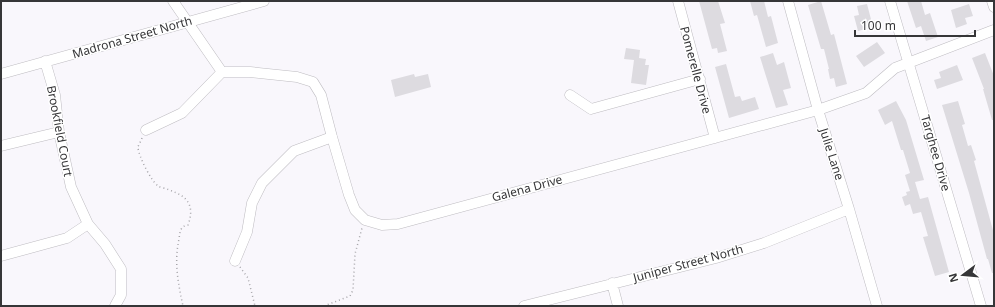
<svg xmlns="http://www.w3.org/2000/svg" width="995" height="307" font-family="'Noto Sans',sans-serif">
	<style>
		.building { fill: #dddbe0 }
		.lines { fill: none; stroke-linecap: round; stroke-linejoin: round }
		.minor-casing { stroke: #bebcc1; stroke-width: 11 }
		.path { stroke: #a6a5a9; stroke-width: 1.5; stroke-dasharray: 1 3; stroke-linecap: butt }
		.minor { stroke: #fff; stroke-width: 10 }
		.labels { text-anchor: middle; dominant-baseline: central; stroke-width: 3; stroke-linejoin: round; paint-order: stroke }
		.street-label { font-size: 12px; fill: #363638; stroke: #fff }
	</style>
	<rect width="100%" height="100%" fill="#f9f7fc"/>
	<path class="building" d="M699,1H718L725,23L720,24L727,51L718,53L717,48L712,49Z
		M750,1H764L768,17L771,16L778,43L766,47L757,15L754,16Z
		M821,1L831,35L834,34L847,84L836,87L834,78L830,79L828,69H829L824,49H821L808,5Z
		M907,1H921L925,15L930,13L938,37L926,41L921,26L916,28Z
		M867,4L873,27L858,31L854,16L859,15L857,6Z
		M969,4L973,16L965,18L967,24L956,28L951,10Z
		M877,42L885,53L864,67L856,56Z
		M626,48L640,50L639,58L646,59L645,65H649L646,85L631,83L634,60L624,59Z
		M773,53L777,65L784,62L791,88L783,90L788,105L776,108L760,57Z
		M985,53L994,76V120H992L983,89H984L972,58Z
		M726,64L735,97L740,96L742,101L755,97L759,109L729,118L715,67Z
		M957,65L963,80L937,89L934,80L941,78L939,72Z
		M414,74L415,77L428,74L431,87L395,97L391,80Z
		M896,101L906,120L924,180L915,182L920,199L928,197L949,272L935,276L923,237L928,236L921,212L913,214L910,204L905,206L902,197L907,195L906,192L910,191L905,175L910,173L903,150H901L892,121L885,125L878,110Z
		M958,101L965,124L962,125L968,146L971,145L976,160L974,161L994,234V273H992L988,259H987L969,193L942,105Z"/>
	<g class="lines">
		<g class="minor-casing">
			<path id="minor" d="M173,1L222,72H250L297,77L313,82L321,95L332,137L349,195L355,210L365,220L382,225L398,224L818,110L866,93L895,68L994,30
				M678,1L715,138
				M788,1L818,110L849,209L877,306
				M890,1L981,306
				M992,1L994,7
				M45,61L55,95L59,132L71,187L88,224L105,244L121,269V295L115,306
				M1,74L264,1
				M570,95L591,109L700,79
				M146,130L182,113L222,72
				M1,146L59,132
				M1,256L67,238L88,224
				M235,261L247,232L252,203L262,183L294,151L332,137
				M612,283L618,306
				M524,306L716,258L764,243L849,209"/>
		</g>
		<path class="path" d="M142,138C141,141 139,144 138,147C138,155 151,181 158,186C161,188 166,188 169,190C188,196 195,206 188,225C180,226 180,232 179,239C174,262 178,283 183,306
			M240,267L248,278L255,306
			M324,306L350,296L353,290L355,254L362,228"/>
		<use href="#minor" class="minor"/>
	</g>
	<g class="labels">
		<g class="street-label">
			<text transform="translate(132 37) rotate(-16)">Madrona Street North</text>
			<text transform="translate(696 70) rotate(75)">Pomerelle Drive</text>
			<text transform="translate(60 131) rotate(79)">Brookfield Court</text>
			<text transform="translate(936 153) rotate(74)">Targhee Drive</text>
			<text transform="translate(832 154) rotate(72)">Julie Lane</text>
			<text transform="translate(527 188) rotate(-15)">Galena Drive</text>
			<text transform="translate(688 263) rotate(-15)">Juniper Street North</text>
		</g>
	</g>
	<rect width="995" height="307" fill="none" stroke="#363638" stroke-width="4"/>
	<g transform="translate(963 275) rotate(254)" stroke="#ffffff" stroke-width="3" paint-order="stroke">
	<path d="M0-3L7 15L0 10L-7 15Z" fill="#363638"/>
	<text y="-6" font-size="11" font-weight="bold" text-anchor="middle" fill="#363638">N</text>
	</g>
	<path d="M855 30v6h120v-6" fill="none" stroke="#363638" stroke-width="2"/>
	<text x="861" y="30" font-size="12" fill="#363638" stroke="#ffffff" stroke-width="3" paint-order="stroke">100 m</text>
</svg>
